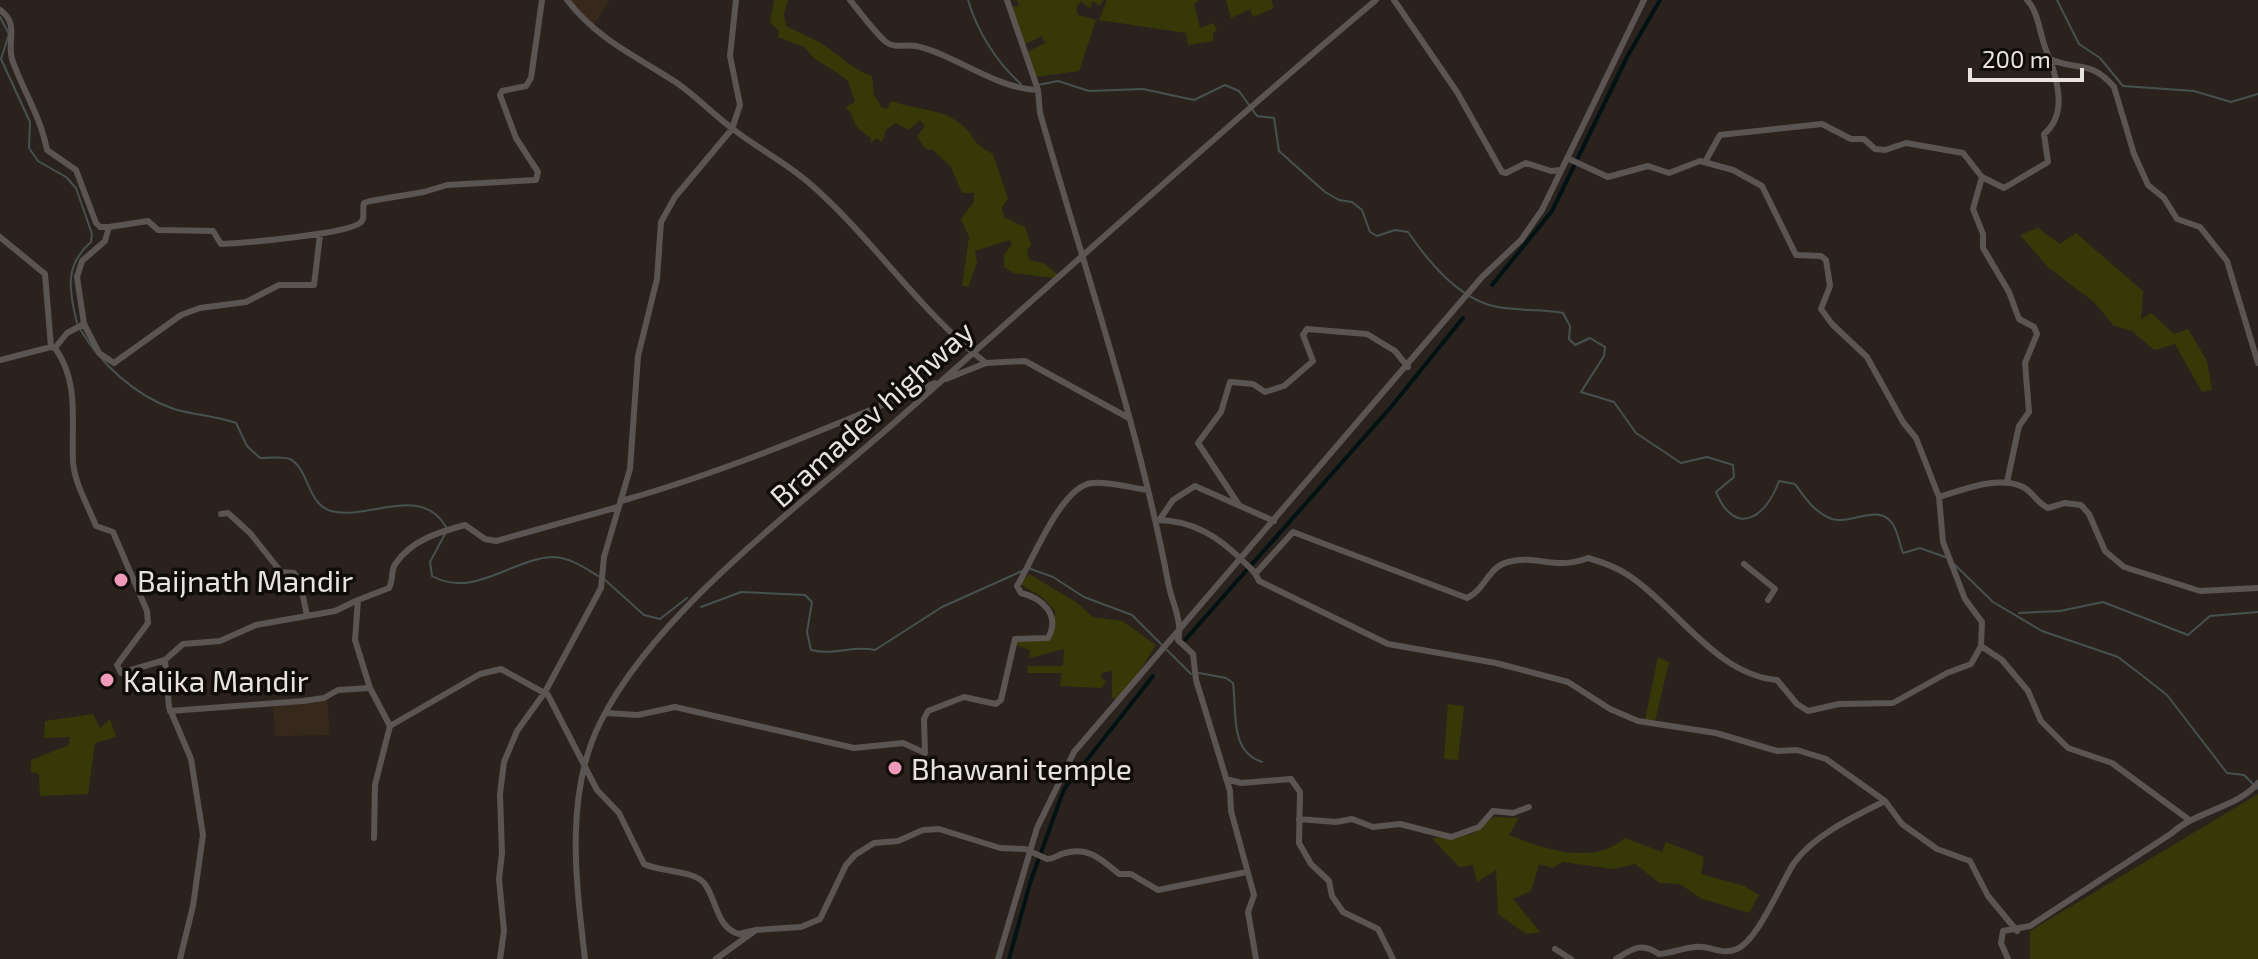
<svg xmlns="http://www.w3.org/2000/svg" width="2258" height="959" font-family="'Exo 2',sans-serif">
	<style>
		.industrial { fill: #37281c }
		.green { fill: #373808 }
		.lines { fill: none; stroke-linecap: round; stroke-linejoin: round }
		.stream { stroke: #465150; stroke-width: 2 }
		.canal { stroke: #001213; stroke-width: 4 }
		.minor { stroke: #5a5453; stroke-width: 6 }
		.poi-dot { fill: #ef9ab8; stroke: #100c0a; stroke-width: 3 }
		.labels { text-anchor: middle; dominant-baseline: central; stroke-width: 7; stroke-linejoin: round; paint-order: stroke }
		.street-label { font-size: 30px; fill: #e9e3e0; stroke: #100c0a }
		.poi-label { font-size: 30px; fill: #e9e3e0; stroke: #100c0a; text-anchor: start }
	</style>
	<rect width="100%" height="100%" fill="#2b221d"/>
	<path class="industrial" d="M568,0H610L593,26Z
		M327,698L330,735L275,736L273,706Z"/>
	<path class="green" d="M774,0H788L784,14L786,26C799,33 816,39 827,47C842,58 854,70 872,76L874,95L882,108H888L891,101C915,110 942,108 962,125C977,137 969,142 993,154L1008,198L1002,208L1004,217L1025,227L1031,245L1027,250L1029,260L1044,263L1058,275L1053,278L1014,273L1004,267V255L1012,244L1010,240L975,251L977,263L968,287L962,286L969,237L961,219L974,202V193H962L951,167L933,150L925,149L917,136L925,126L920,120L909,130L895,123L886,130L882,142L876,138L871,143V138C847,122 859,122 846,107L855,102L848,81L839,74L815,59L804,47L778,37L779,31L770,22Z
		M1017,0H1103L1100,6L1092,1L1091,9L1081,1L1076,8L1078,15L1096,20L1079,71L1035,77L1025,53L1045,43L1042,36L1023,45L1012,7L1019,6Z
		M1107,0H1199L1194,4L1200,28L1213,23L1217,30L1213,33V41L1188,45L1186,33L1099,20Z
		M1226,0H1271L1274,8L1253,17L1250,9L1231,18Z
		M2038,228L2060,244L2076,233L2143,291L2141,320L2151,313L2174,334L2188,329L2207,361L2212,390L2202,392L2175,344L2154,350L2132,331L2114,326L2095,303L2049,268L2020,235Z
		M1029,574L1076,602L1093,617L1122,621L1156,645L1134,680L1115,699L1112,697V671L1102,673L1101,678L1106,681L1101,688L1060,686L1062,673H1027L1028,666H1063L1064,649L1029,658L1030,650L1014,644L1016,640L1049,639L1054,629L1055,611L1042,597L1020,584Z
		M1658,657L1669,662L1655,721L1645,720Z
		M1448,704L1464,706L1458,760L1444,759Z
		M93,714L100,728L110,719L116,737L95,743L88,794L40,796L39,774L31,772V760L69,745L70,737L44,738L45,721Z
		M2258,794V959H2030V931Z
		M1494,817L1519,818L1509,835C1545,849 1593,866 1625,838L1662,852L1666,842L1704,857L1701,874L1744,886L1759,895L1749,913L1700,898L1680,884L1660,883L1635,864L1613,869L1563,862L1552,868L1539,864L1531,891L1513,899L1540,932L1526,934L1498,914L1496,870L1477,882L1473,865L1459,867L1432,838L1472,834Z"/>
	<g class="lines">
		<path class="stream" d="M968,0C977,31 997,63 1021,84
			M2057,0L2079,44L2100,58L2123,86L2194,91L2231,102L2258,94
			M0,17L9,34L1,59L30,122L29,148L38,161L66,177L76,188L92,234L91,242C64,265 69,291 77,323
			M1038,85L1058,81L1089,91L1143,89L1194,100L1225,85L1239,91L1257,116L1274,118L1279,151L1325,192L1339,200L1352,202L1362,210L1370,232L1377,236L1395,230L1408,232C1428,261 1457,297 1493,306C1516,311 1540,309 1563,313L1570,326L1569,339L1575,345L1590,338L1605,347L1604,356L1581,392L1614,402L1636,433L1681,463L1707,457L1733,465L1734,477L1716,492C1735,538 1766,518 1779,481L1795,484C1805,498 1815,513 1832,519C1851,525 1878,503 1892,523C1898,531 1899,543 1903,553L1920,548L1945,557
			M80,329C100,363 135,396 174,409C195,415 215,416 236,423L247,446L260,458C269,458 282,456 290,459C309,469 307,504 331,511C368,521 421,483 446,527
			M446,532L430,562L432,576C473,599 512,559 552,557C569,557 584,567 598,576
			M1953,563L1993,602L2042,631L2118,657L2139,673L2167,695L2227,773L2244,775L2258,789
			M1028,568L1053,577L1084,597L1132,615L1162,645
			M604,579L644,615L660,619L687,598
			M701,607L741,592L805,595L812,602L807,632L811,650C835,656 851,645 875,650L942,607L1022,571
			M2019,613L2060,611L2103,602L2188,635L2210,616L2258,612
			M1167,650L1191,674
			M1199,673L1226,678L1233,683C1237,712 1229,751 1262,762"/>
		<path class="canal" d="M1492,285L1552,211L1627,57L1660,0
			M1185,640L1391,407L1463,318
			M1009,959L1030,883L1064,789L1153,676"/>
		<path class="minor" d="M567,0C598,40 636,56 677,83C697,97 714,115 733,129C757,148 785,162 808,182C872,237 919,311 986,363
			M850,0C858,10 877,35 886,42C895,49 906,44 916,46C954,54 996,89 1038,90
			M1007,0L1038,90L1040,113C1084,268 1138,423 1168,582C1171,601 1183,620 1178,640L1193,654L1196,680L1230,791L1231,811L1254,895L1248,912L1256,959
			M1394,0L1457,92L1502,172L1506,173L1526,163L1551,171L1561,170
			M2027,0C2041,15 2039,40 2050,59C2075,71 2091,59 2114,87L2134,154L2148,185L2164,198L2177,219L2200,227L2227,261L2258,363
			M0,10C21,25 5,43 13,62C24,92 41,118 47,150L76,170L96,223L100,227H109
			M1705,162L1720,135L1822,124L1851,139H1864L1875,149L1885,150L1906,143L1963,153L1982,177L2004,188L2048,162L2044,134C2067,115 2058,83 2050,59
			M1982,177L1973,209L1983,234V248L2009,292L2019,319L2034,327L2037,334L2025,363L2029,412L2019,426L2007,482
			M0,237L45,274L51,347
			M84,324L99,353L114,363L181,315L200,308L246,302L279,285H314L320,235
			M55,348L67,333L84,324L77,277L82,261L105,241L109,227L148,221L158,230L213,231L221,244C241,243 355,234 362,221C365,217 362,209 364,203L370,201L424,192L447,185L536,180L538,172L516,138L500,95L502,91L526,86L531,78L542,0
			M0,360L51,347L55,348C80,383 71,422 73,462C75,485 88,505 96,526L113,532L147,611L148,623L117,665L121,673L165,660L183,644L220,641L256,625L335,611L358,600L355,640L370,688L390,726L480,674L501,669L548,695L597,790L619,813L644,864C660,872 693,870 704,883C717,899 716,928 739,934L756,930
			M946,379L986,363L1025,361L1127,417
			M1939,497C1963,490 1998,475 2023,487C2033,492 2037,503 2048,508L2065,503L2081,505L2089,514L2105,551L2124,567L2200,591L2258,588
			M621,501C728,471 832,426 935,383
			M1239,505L1198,443L1221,412L1230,382L1253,384L1265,392L1284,386L1313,361L1303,335L1307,329L1367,334L1395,351L1408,367
			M221,514L228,513L250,533L281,572L294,573L300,581L307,616
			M1160,519L1173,500L1195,486L1274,521
			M1156,520C1193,520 1219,537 1244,562C1251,569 1256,572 1259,581L1388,644L1496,663L1568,682L1610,709L1638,721L1716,733L1777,751L1797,750L1826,759L1885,801L1902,824L1937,849L1970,861L1988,896L2017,931
			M1744,564L1775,589L1768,600
			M1256,573L1293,532L1467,598C1485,590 1488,567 1508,562C1538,554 1554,571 1588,558C1602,562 1616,567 1628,575C1677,607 1716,675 1777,680L1797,704L1808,711L1839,704L1893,703L1947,673L1971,664L1981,646L1982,622L1965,599L1943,542L1939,497L1916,438L1903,422L1867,357L1832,324L1821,309L1830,286L1826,260L1821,256L1796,255L1762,186L1733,170L1700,161L1669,173L1648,166L1608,177L1567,158
			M358,600L389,588C394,580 390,570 396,563C412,540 439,532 465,525L485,539L496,541L618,507
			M1981,646L2002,660L2028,691L2041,721L2068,748L2112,763L2188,819
			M165,660L169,707L191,759L203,835L193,906L180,959
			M170,711L303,701L324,698L338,690L370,688
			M606,713L638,715L675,707L854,748L903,743L925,753L924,719L928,711L964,697L996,704L1001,700L1015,639L1048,638C1061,615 1042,598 1021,593L1017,586C1032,562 1061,486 1092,483C1109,481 1130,488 1148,490
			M1226,779L1241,783L1291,779L1300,792L1299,843L1311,864L1329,881L1332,896L1343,912L1378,929L1393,959
			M1299,819L1336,822L1352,819L1373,827L1400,824L1451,837L1479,827L1493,811L1513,813L1529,807
			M374,838L375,785L390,726
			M1555,949L1571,959
			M500,959L504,931L499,879L502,853L500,794L504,762L517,731L545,692L601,588L604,557L630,469L638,356L657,279L661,222L675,197L732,129L740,105L730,56L736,0
			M585,959C576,882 564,793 601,721C657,610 800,506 894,423C1054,282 1212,138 1376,0
			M716,959L756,930L801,927L820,919L846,865L855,855L874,843L898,841L923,830L939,829L1000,848L1025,849L1047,859C1055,859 1057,855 1065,853C1089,846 1102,860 1119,874H1131L1158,890L1247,872
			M998,959L1037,828L1074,752L1482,277L1521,240L1542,210L1644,0
			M1616,959C1633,948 1642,942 1659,954C1672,953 1683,948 1695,947C1710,945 1722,956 1737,949C1758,940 1781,883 1794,863C1814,835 1855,816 1885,801
			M2008,959L2001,943L2003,931L2030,926L2172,833C2196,811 2237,808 2258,783"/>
	</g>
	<g class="poi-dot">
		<circle cx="121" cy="580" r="8"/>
		<circle cx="107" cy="680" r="8"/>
		<circle cx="895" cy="768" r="8"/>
	</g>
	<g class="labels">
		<g class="street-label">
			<text transform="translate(871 413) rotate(-42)">Bramadev highway</text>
		</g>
		<g class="poi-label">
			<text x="137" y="580">Baijnath Mandir</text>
			<text x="123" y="680">Kalika Mandir</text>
			<text x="911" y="768">Bhawani temple</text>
		</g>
	</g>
	<path d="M1970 68v12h112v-12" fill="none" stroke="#e9e3e0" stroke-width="4"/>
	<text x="1982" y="68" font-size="24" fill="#e9e3e0" stroke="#100c0a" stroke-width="6" paint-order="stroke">200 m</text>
</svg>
